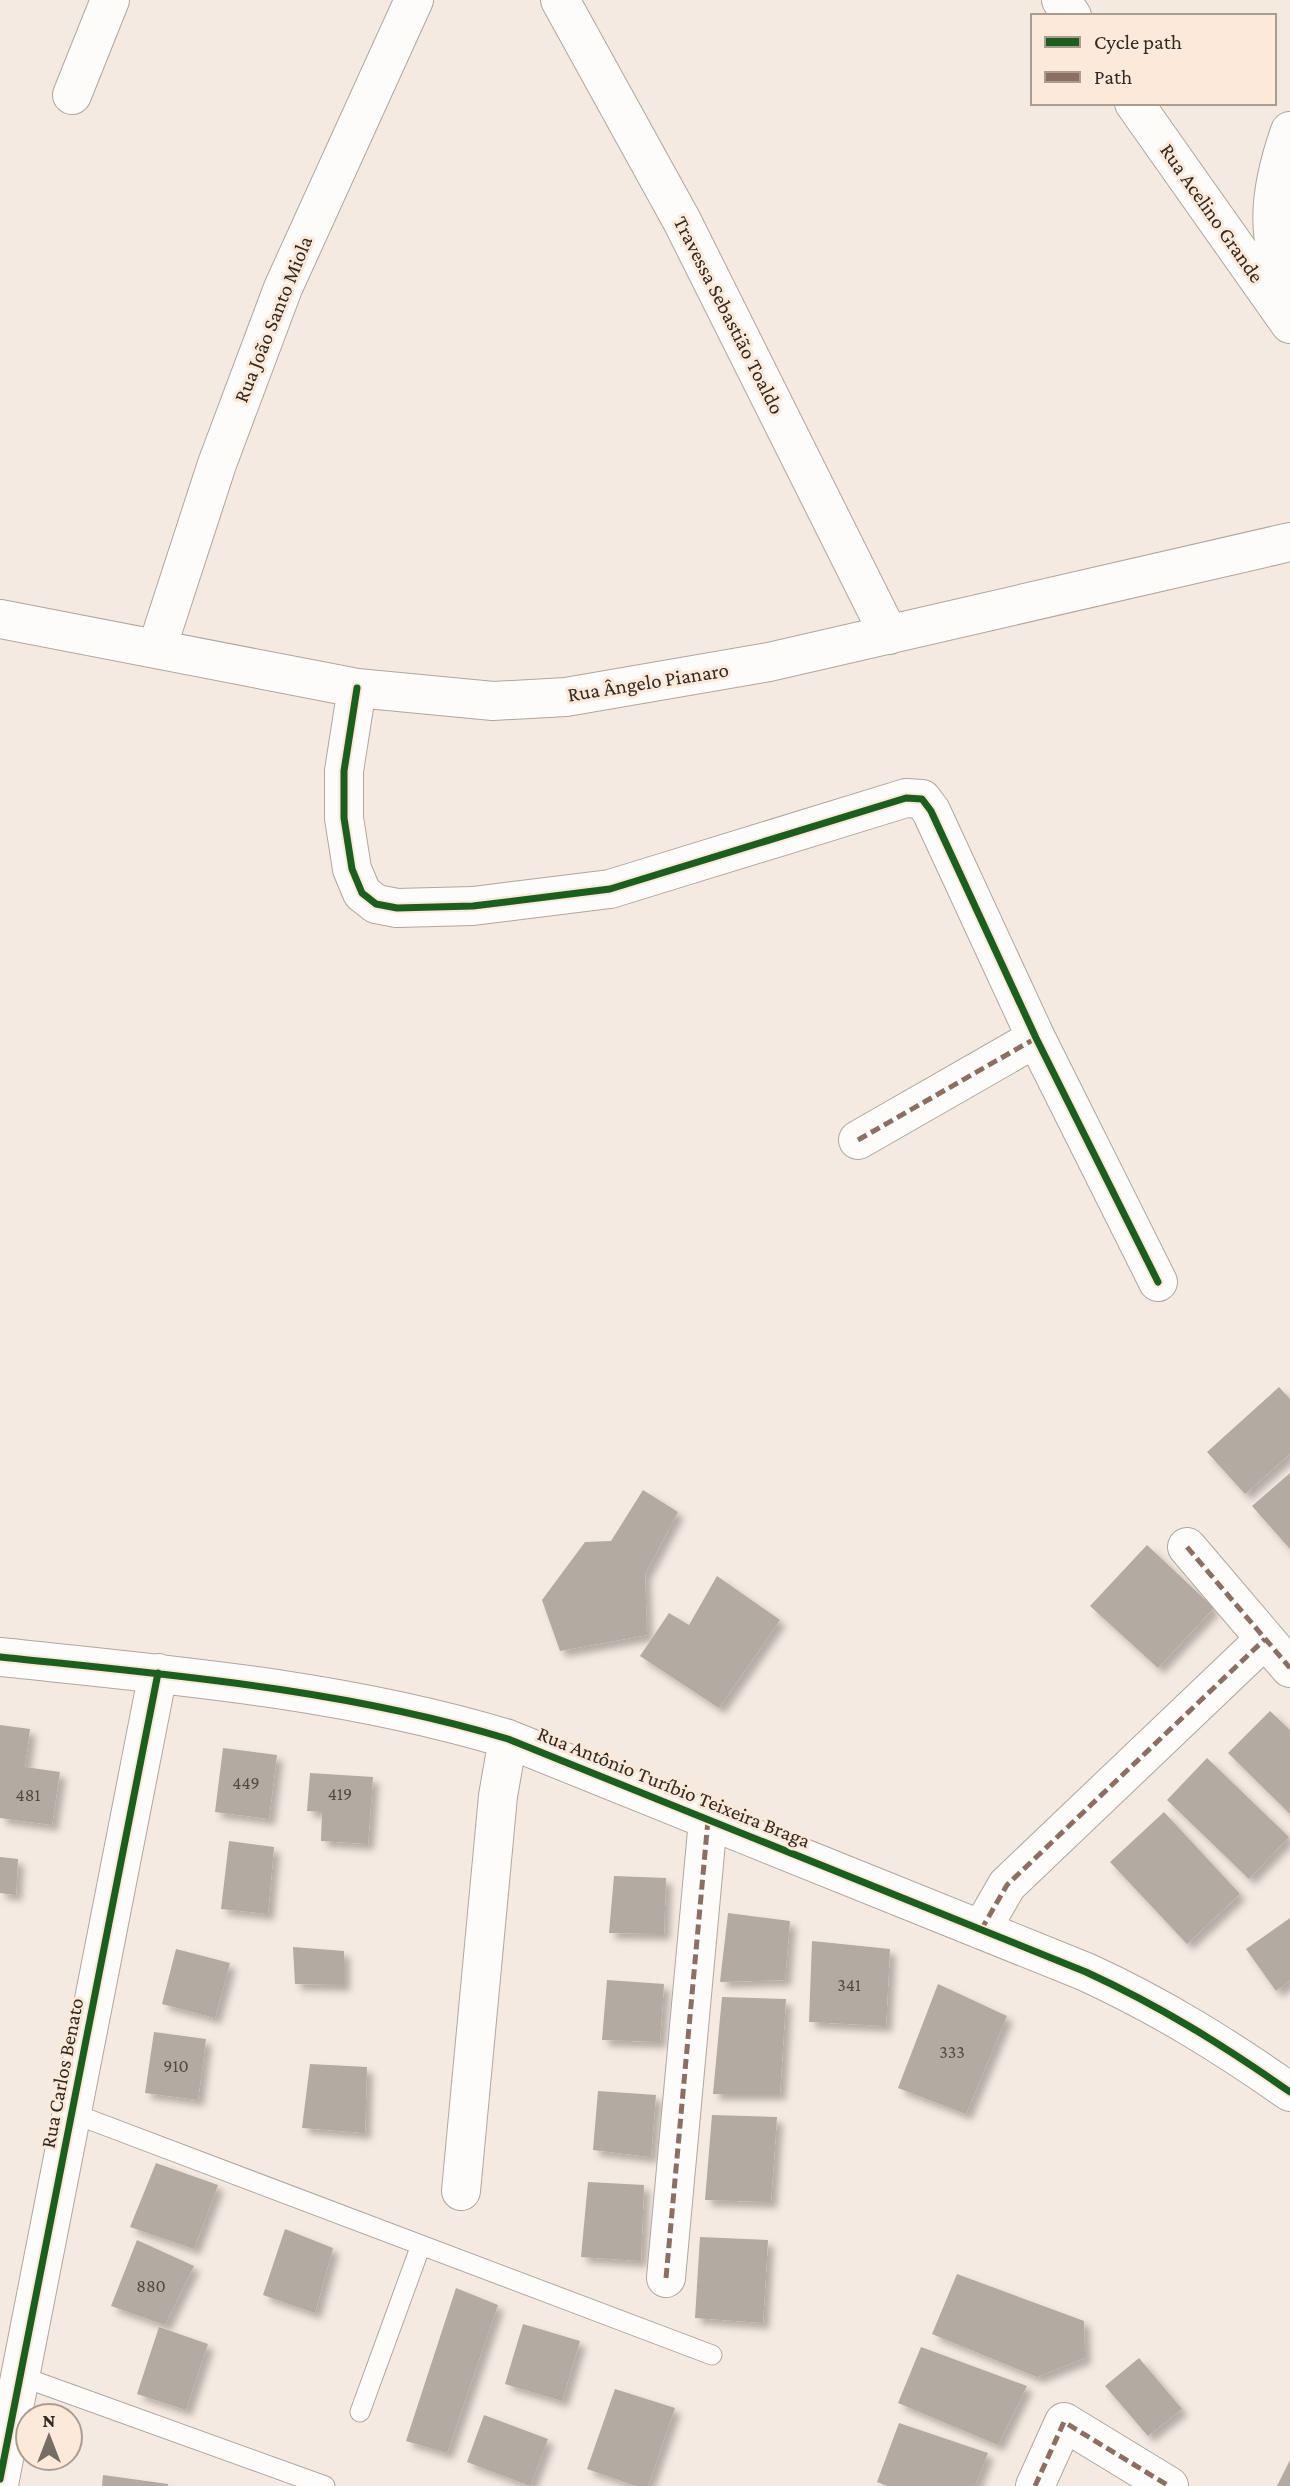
<svg xmlns="http://www.w3.org/2000/svg" width="1290" height="2486" font-family="'Crimson Pro',serif">
	<style>
		.building { fill: #b3aaa2; filter: url(#shadow) }
		.lines { fill: none; stroke-linecap: round; stroke-linejoin: round }
		.lane-casing { stroke: #afa69f; stroke-width: 21 }
		.street-casing { stroke: #afa69f; stroke-width: 40 }
		.secondary-casing { stroke: #afa69f; stroke-width: 40 }
		.lane { stroke: #fdfcfa; stroke-width: 19 }
		.street { stroke: #fdfcfa; stroke-width: 38 }
		.secondary { stroke: #fdfcfa; stroke-width: 38 }
		.quiet { stroke: #8d6e63; stroke-width: 5; stroke-dasharray: 10 5; stroke-linecap: butt }
		.cycleway-casing { stroke: #fce9d9; stroke-width: 11 }
		.cycleway { stroke: #1b5e20; stroke-width: 7 }
		.labels { text-anchor: middle; dominant-baseline: central; stroke-width: 6; stroke-linejoin: round; paint-order: stroke }
		.number-label { font-size: 18px; fill: #524942 }
		.street-label { font-size: 21px; fill: #322922; stroke: #fce9d9 }
	</style>
	<defs>
		<filter id="shadow"><feDropShadow dx="6" dy="6" stdDeviation="3.5" flood-color="#0004"/></filter>
	</defs>
	<rect width="100%" height="100%" fill="#f4eae1"/>
	<path class="building" d="M1279,1387L1290,1399V1454L1245,1494L1207,1452Z
		M1290,1473V1549L1252,1506Z
		M643,1490L678,1512L645,1574L647,1635L560,1651L542,1600L585,1542L611,1541Z
		M1147,1545L1214,1608L1158,1668L1090,1606Z
		M717,1576L780,1620L719,1708L640,1656L669,1613L689,1625Z
		M1270,1711L1290,1730V1814L1228,1753Z
		M0,1725L30,1729L25,1767L60,1772L52,1825L0,1818Z
		M223,1748L277,1755L269,1819L215,1812Z
		M1207,1758L1289,1837L1249,1879L1167,1800Z
		M310,1773L373,1777L368,1844L321,1841L322,1812L307,1811Z
		M1164,1812L1240,1894L1187,1944L1110,1862Z
		M229,1841L274,1847L268,1914L221,1909Z
		M0,1857L18,1859L16,1895L0,1893Z
		M614,1876L666,1878L664,1934L609,1933Z
		M728,1913L790,1921L785,1980L720,1982Z
		M1290,1918V1981L1276,1991L1246,1949Z
		M812,1941L890,1949L886,2026L809,2022Z
		M293,1947L344,1951V1985L295,1984Z
		M176,1949L230,1963L215,2018L162,2004Z
		M607,1980L664,1984L660,2042L602,2040Z
		M938,1984L1007,2016L966,2114L898,2088Z
		M722,1997L786,1999L780,2094H713Z
		M154,2032L206,2039L198,2100L145,2093Z
		M310,2064L367,2067L365,2133L302,2128Z
		M598,2091L656,2095L651,2157L593,2150Z
		M712,2115L777,2117L771,2202L705,2200Z
		M156,2163L218,2185L194,2249L130,2227Z
		M588,2182L644,2185L641,2261L581,2257Z
		M285,2229L333,2248L315,2313L263,2295Z
		M700,2237L768,2240L763,2323L695,2318Z
		M137,2240L194,2266L165,2325L111,2306Z
		M957,2274L1084,2321L1085,2358L1037,2377L932,2334Z
		M456,2288L498,2305L447,2453L406,2441Z
		M523,2324L580,2341L562,2401L505,2384Z
		M159,2327L208,2344L186,2410L137,2394Z
		M921,2347L1027,2386L998,2445L898,2403Z
		M1139,2358L1182,2409L1148,2436L1105,2386Z
		M615,2389L675,2408L648,2486H636L587,2469Z
		M484,2415L548,2439L530,2486L467,2462Z
		M899,2423L988,2453L975,2486H888L877,2482Z
		M1290,2460V2486H1277Z
		M103,2475L168,2484V2486H102Z"/>
	<g class="lines">
		<g class="lane-casing">
			<path id="lane" d="M72,2113L712,2355
				M20,2376L325,2486
				M360,2412L421,2245"/>
		</g>
		<g class="street-casing">
			<path id="street" d="M560,0L682,221L889,635
				M1061,0L1072,16
				M72,95L110,0
				M1134,103L1290,324
				M0,619L357,688L493,701L566,697L769,662L1290,542
				M157,648L217,464L283,288L414,0
				M357,688L344,771V818L352,869L362,893L376,904L397,908L473,906L610,889L906,798L922,799L931,811L1036,1038L1158,1282
				M858,1140L1036,1038
				M1187,1547L1290,1668
				M0,1657C171,1675 343,1689 508,1739L1086,1972C1160,2006 1223,2045 1290,2092
				M981,1930L1007,1885L1265,1639
				M461,2191L498,1796L508,1739
				M666,2278L708,1820
				M0,2479L158,1673
				M1035,2486L1064,2422L1169,2486"/>
		</g>
		<g class="secondary-casing">
			<path id="secondary" d="M1290,131C1265,202 1268,236 1290,308"/>
		</g>
		<use href="#lane" class="lane"/>
		<use href="#street" class="street"/>
		<use href="#secondary" class="secondary"/>
		<path class="quiet" d="M858,1140L1036,1038
			M1187,1547L1290,1668
			M981,1930L1007,1885L1265,1639
			M666,2278L708,1820
			M1035,2486L1064,2422L1169,2486"/>
		<g class="cycleway-casing">
			<path id="cycleway" d="M357,688L344,771V818L352,869L362,893L376,904L397,908L473,906L610,889L906,798L922,799L931,811L1036,1038L1158,1282
				M0,1657C171,1675 343,1689 508,1739L1086,1972C1160,2006 1223,2045 1290,2092
				M0,2479L158,1673"/>
		</g>
		<use href="#cycleway" class="cycleway"/>
	</g>
	<g class="labels">
		<g class="number-label">
			<text x="246" y="1783">449</text>
			<text x="340" y="1794">419</text>
			<text x="28" y="1795">481</text>
			<text x="849" y="1985">341</text>
			<text x="952" y="2052">333</text>
			<text x="176" y="2066">910</text>
			<text x="151" y="2286">880</text>
		</g>
		<g class="street-label">
			<text transform="translate(1212 213) rotate(55)">Rua Acelino Grande</text>
			<text transform="translate(729 315) rotate(63)">Travessa Sebastião Toaldo</text>
			<text transform="translate(273 319) rotate(-68)">Rua João Santo Miola</text>
			<text transform="translate(648 682) rotate(-9)">Rua Ângelo Pianaro</text>
			<text transform="translate(674 1787) rotate(22)">Rua Antônio Turíbio Teixeira Braga</text>
			<text transform="translate(62 2073) rotate(-79)">Rua Carlos Benato</text>
		</g>
	</g>
	<rect x="1031" y="14" width="245" height="91" fill="#fce9d9" stroke="#ab9c90" stroke-width="2"/>
	<rect x="1045" y="37" width="35" height="10" fill="#1b5e20" stroke="#ab9c90" stroke-width="2"/>
	<text x="1094" y="49" font-size="21" fill="#322922">Cycle path</text>
	<rect x="1045" y="72" width="35" height="10" fill="#8d6e63" stroke="#ab9c90" stroke-width="2"/>
	<text x="1094" y="84" font-size="21" fill="#322922">Path</text>
	<g transform="translate(49 2437)"><circle r="33" fill="#fce9d9" stroke="#ab9c90" stroke-width="2"/>
	<path d="M0-5L12 26L0 18L-12 26Z" fill="#766d65"/>
	<text y="-10" font-size="19" font-weight="bold" text-anchor="middle" fill="#322922">N</text>
	</g>
</svg>
